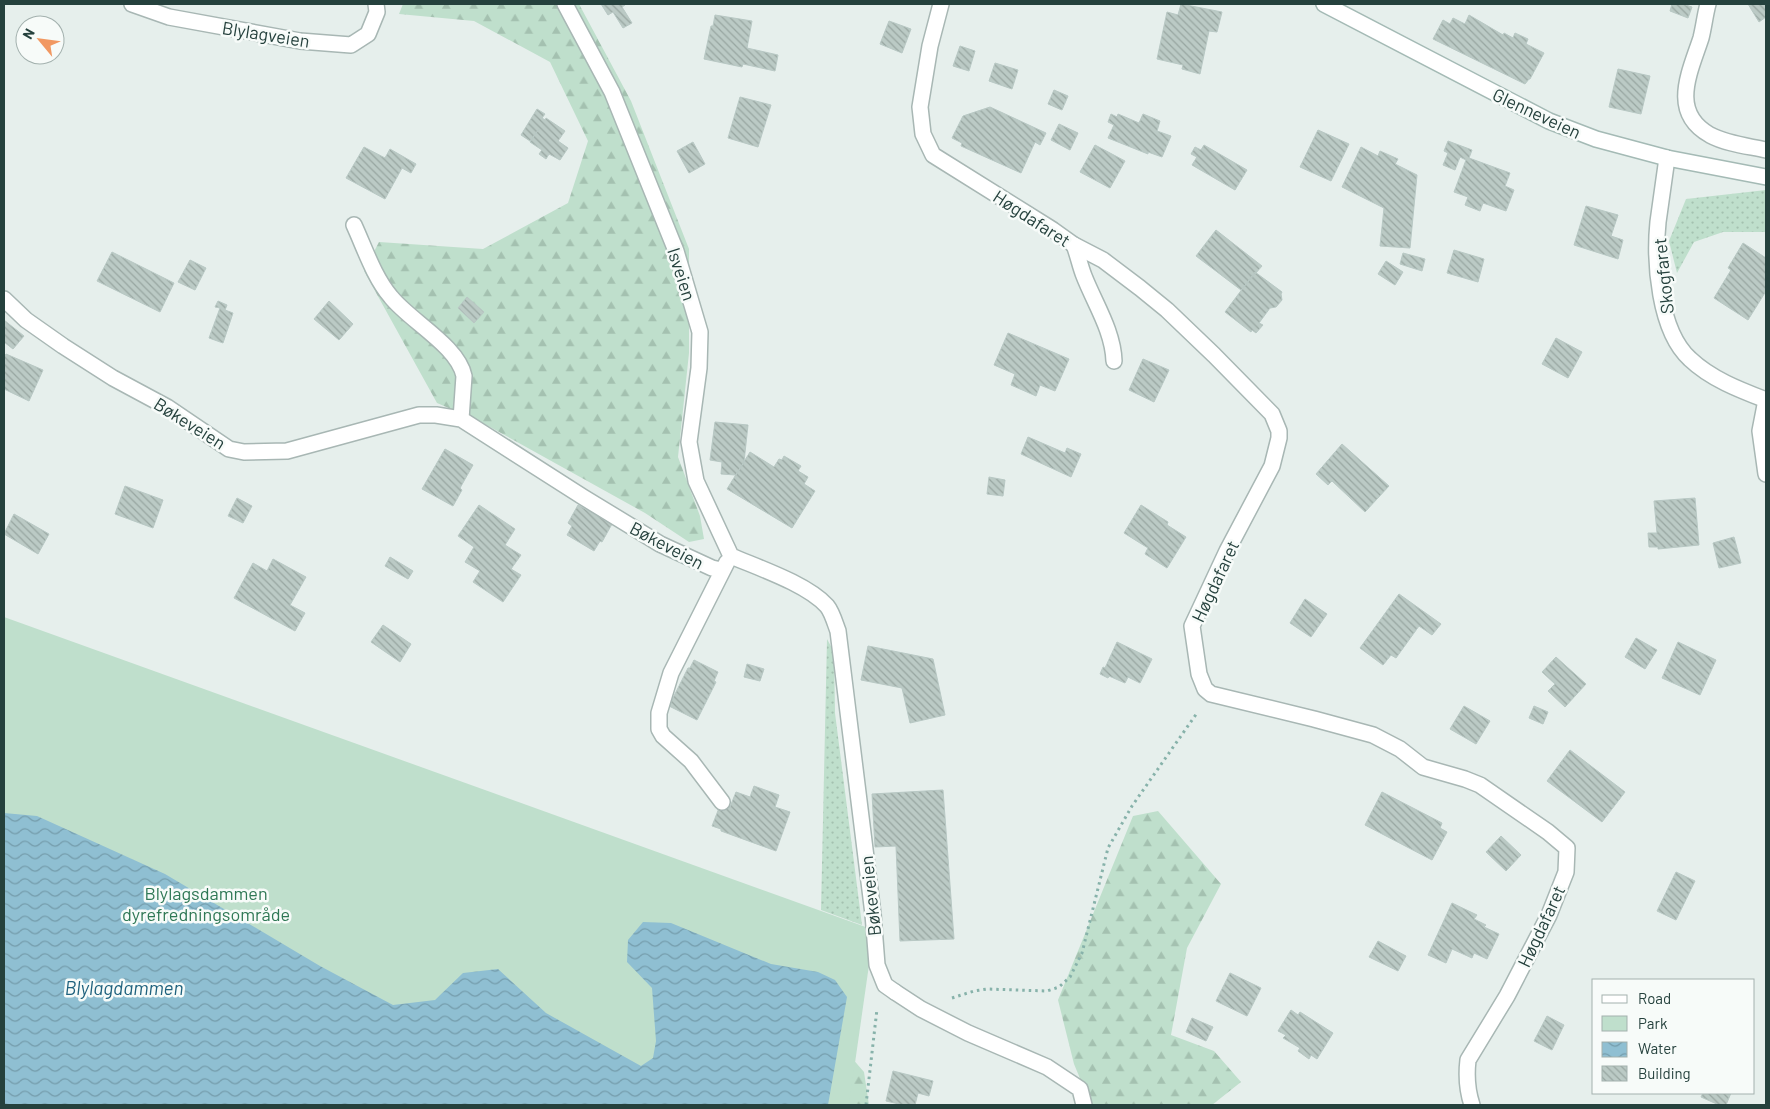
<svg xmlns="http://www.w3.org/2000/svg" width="1770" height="1109" font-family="Barlow,sans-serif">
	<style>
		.grass { fill: url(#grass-dots) }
		.forest { fill: url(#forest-firs) }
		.green { fill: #bfdfcc }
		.water { fill: url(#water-waves) }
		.building { fill: url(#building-back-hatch); stroke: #b8c8c4 }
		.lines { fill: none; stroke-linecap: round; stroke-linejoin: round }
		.service-casing { stroke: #a8b7b4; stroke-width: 18 }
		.minor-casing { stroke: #a8b7b4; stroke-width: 18 }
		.tertiary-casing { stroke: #a8b7b4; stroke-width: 18 }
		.secondary-casing { stroke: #a4bab5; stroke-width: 18 }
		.path { stroke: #87b2aa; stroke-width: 3; stroke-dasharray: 2.5 4; stroke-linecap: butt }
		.service { stroke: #fff; stroke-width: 15 }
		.minor { stroke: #fff; stroke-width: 15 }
		.tertiary { stroke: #fff; stroke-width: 15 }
		.secondary { stroke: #fff; stroke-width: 15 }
		.labels { text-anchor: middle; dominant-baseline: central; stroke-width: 5; stroke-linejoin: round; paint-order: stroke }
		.street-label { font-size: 18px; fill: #25413d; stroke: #f7fbf9 }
		.park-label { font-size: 18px; fill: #2f7855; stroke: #f7fbf9 }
		.water-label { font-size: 19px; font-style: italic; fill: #1e617d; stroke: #f7fbf9 }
	</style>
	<defs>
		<pattern id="grass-dots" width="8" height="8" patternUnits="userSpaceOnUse" patternTransform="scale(1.25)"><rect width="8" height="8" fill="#bfdfcc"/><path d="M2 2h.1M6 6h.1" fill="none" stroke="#a4c1b0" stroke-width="1.8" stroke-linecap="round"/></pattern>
		<pattern id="forest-firs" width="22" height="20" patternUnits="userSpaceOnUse" patternTransform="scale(1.25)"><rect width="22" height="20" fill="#bfdfcc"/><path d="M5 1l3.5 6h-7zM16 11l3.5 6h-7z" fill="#a4c1b0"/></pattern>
		<pattern id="water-waves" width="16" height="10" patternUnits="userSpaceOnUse" patternTransform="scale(1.25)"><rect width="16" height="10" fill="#8fbfd2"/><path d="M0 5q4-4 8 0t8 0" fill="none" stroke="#759dac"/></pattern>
		<pattern id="building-back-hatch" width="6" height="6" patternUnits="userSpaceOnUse" patternTransform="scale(1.25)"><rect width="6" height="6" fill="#bbcac5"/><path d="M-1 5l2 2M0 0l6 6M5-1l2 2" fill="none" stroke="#98a6a1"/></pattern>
	</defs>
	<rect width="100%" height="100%" fill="#e6efec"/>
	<path class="grass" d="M1766,190V232H1723L1694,242L1677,273L1669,241L1686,199Z
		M827,639L834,652L835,713L862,925L821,910Z"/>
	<path class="forest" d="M403,4H579L631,101L689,249V353L678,457L700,516L704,539L689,542L645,513L481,422L437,403L364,271L379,242L483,249L568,203L588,141L550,62L474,21L399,14Z
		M1158,811L1221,884L1187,948L1171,1035L1214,1051L1241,1082L1212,1105H1091L1074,1064L1058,1000L1133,816Z
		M838,1042L864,1072L869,1105H828Z"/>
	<path class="green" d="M4,617L874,930L849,1105H4Z"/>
	<path class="water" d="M4,813L37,816L165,874L320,966L393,1005L435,1000L463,973L498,969L546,1013L641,1066L653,1058L656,1041L652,988L627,962L628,940L643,922L671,923L771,964L818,972L835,980L847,997L828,1105H4Z"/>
	<path class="building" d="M601,4H624L625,5L622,7L632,23L623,28L613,12L608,15Z
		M1181,4L1222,12L1217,32L1209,31L1200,74L1182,69L1183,65L1157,59L1167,12L1178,15Z
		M1672,4H1683L1692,7L1688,18L1670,11Z
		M1748,4H1766V17L1759,22Z
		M715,15L752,21L747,48L778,55L775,71L743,64L742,67L704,59L711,26H713Z
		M1469,15L1503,35L1504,33L1513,38L1515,33L1528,39L1526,44L1544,53L1530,79H1529L1525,84L1433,39L1443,20L1450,24L1453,18L1465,24Z
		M889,21L911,29L902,53L880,44Z
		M960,46L975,51L969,71L953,66Z
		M995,63L1018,70L1012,89L989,81Z
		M1618,69L1650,76L1641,114L1609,107Z
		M1054,90L1068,96L1062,110L1048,104Z
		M740,97L771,105L758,147L728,138Z
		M990,107L1046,133L1040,145L1035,142L1021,173L961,146L962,143L952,138L963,116Z
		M537,109L545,114L542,118L545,120L546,118L565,131L558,141L568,148L560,160L549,154L546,159L539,154L542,150L530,142L539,129L530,141L521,135Z
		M1111,114L1117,117L1118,114L1139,123L1143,114L1160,121L1157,131L1171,136L1162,157L1148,152V154L1108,138L1114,125L1108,122Z
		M1059,124L1078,133L1070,150L1051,140Z
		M1318,130L1349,144L1331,181L1300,167Z
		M1448,141L1472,150L1469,158L1510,173L1505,186L1514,190L1506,211L1483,203L1480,211L1465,205L1468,197L1454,192L1466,160L1460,157L1455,170L1443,165L1448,153L1444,151Z
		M693,142L705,164L689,173L677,151Z
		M1095,145L1125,161L1110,188L1080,172Z
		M1204,145L1247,170L1235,190L1192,165L1197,157L1191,154L1195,147L1201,150Z
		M364,147L385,158L390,149L416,164L411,173L402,168L385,199L346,178Z
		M1361,147L1378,156L1380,151L1398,159L1395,164L1417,175L1410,248L1380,246L1384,208L1342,187Z
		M1586,206L1618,215L1611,236L1623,240L1618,259L1574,245Z
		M1216,230L1262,266L1241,290L1196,256Z
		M1743,243L1766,258V291L1748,320L1714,298L1731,270L1728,268Z
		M1454,250L1484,259L1478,282L1447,273Z
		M112,252L174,283L160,312L97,281Z
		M1403,253L1425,259L1422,271L1400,264Z
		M190,260L206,268L195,290L178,282Z
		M1386,261L1403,272L1395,285L1378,274Z
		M1255,272L1282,292L1281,294L1282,300L1276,307L1270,308L1259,323L1263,325L1256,333L1252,330L1251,332L1225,312Z
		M467,297L484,312L474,323L458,308Z
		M218,301L227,305L225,310L233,313L223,343L209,338L220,308L215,307Z
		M329,301L353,324L339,340L314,319Z
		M4,320L24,336L13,349L4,342Z
		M1008,333L1069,359L1055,391L1040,385L1036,396L1011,385L1015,374L994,365Z
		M1556,338L1582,352L1568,378L1542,364Z
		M6,354L43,370L29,401L4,389V357Z
		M1143,359L1169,370L1154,402L1129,390Z
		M715,422L748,425L744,462L736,475L721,474L722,462L710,460Z
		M1028,437L1065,453L1067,448L1081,454L1071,477L1021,454Z
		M1342,444L1389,486L1365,512L1332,481L1328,485L1316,474Z
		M445,449L473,465L460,488L462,490L453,506L422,489Z
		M750,452L774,467L779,459L782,460L784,456L801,466L798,471L808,477L804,484L815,491L792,528L727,489Z
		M989,477L1005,480L1003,496L987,494Z
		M125,486L163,500L153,528L115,514Z
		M237,498L252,506L243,523L228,516Z
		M1695,498L1699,545L1658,549V547H1649L1648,533H1657L1654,501Z
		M479,505L515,529L505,545L521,555L511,569L521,575L503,602L473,582L480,571L465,562L474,547L458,536Z
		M578,505L612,524L602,542L600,541L594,551L567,535L572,526L568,523Z
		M1141,505L1168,522L1167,525L1186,537L1167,568L1145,554L1148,548L1124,533Z
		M14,514L49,534L38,554L4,534Z
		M1734,537L1741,563L1719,568L1713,543Z
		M390,557L413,571L408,579L385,566Z
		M273,559L306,577L290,605L305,613L295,631L234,598L253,563L267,571Z
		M1399,594L1441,624L1432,635L1419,626L1396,658L1391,655L1383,665L1360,648Z
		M1305,599L1327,614L1311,637L1290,623Z
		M383,625L411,644L400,662L371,642Z
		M1636,638L1657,650L1645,669L1625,657Z
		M1117,642L1152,659L1140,683L1128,677L1125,683L1109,676L1108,678L1100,674L1103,667L1105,668Z
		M1678,642L1716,660L1700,695L1662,678Z
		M868,646L933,659L945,715L910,723L902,688L861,680Z
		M1556,657L1586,684L1565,707L1548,691L1555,684L1542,672Z
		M694,660L718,672L714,681L716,682L697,720L669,706L688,668H690Z
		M747,664L764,669L760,681L744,677Z
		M1464,706L1490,721L1476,744L1450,729Z
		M1534,706L1548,712L1543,724L1529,718Z
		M1570,750L1625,792L1602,822L1547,781Z
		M754,786L779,795L775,807L790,812L776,851L721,831V829L712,826L721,803L730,807L736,792L750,797Z
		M943,790L954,939L900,941L896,846L875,847L872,794Z
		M1382,792L1442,823L1440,828L1447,832L1432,860L1365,825Z
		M1501,836L1521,855L1506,871L1486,852Z
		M1676,872L1695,881L1676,920L1657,911Z
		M1452,903L1477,915L1474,919L1486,925L1484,927L1499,934L1487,959L1474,953L1472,958L1452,949L1446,963L1428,955Z
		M1378,941L1406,956L1398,971L1369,957Z
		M1230,973L1261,988L1247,1016L1216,1001Z
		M1291,1010L1298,1015L1300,1012L1333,1033L1317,1059L1311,1055L1309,1059L1298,1051L1300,1048L1283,1038L1286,1035L1278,1031Z
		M1547,1016L1564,1025L1552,1050L1534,1041Z
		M1192,1018L1213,1027L1206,1041L1186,1032Z
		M893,1071L933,1081L929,1096L918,1093L915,1105H903L886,1101Z
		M1703,1093H1731L1726,1105H1719L1701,1097Z"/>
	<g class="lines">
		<g class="service-casing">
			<path id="service" d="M354,225C365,249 374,277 391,297C410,321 458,346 464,376L461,419
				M1074,245C1078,255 1080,266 1084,276C1095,304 1113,331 1114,361
				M4,299L26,320L63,346L113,378L167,407L229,449L244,452L287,451L419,415H436L461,419L583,497L660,544L712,568L721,570
				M1766,400L1760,431L1766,474
				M722,802L691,761L663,736L659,729V713L671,673L727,562
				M895,992L921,1009L968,1033L1047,1067L1080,1089L1084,1105"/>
		</g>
		<g class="minor-casing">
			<path id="minor" d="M565,4L612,92L676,251L700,332L699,368L689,442L696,481L731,556C759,568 807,584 827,606C832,612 835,623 838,631L873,914L877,965L885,985L895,992
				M941,4L930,46L920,107L923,134L933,155L1053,230L1074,245L1103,260L1140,288L1167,310L1214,355L1272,414L1279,431V438L1272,466L1227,551L1192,626L1199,674L1205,689L1211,694L1314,719L1373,735L1400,749L1423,767L1465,779L1480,785L1548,832L1567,848L1566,872L1549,915L1507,996L1468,1060C1466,1077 1467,1090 1472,1105
				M1708,4C1705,15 1704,26 1701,38C1690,72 1669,112 1710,135C1727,144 1748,146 1766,150
				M1667,158C1664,180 1661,201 1658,222C1654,262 1659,331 1690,359C1711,379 1740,390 1766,400"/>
		</g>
		<g class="tertiary-casing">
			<path id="tertiary" d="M132,4L169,17L300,41L351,45L368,34L377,12L376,4"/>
		</g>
		<g class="secondary-casing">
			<path id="secondary" d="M1324,4L1549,121L1596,139L1667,158L1766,177"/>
		</g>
		<path class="path" d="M952,998L974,991L987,989L1047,991L1059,987L1070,977L1082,953L1108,848L1132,806L1197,713
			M866,1105L877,1009"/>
		<use href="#service" class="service"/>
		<use href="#minor" class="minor"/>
		<use href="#tertiary" class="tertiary"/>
		<use href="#secondary" class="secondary"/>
	</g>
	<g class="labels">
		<g class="street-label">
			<text transform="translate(266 34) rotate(9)">Blylagveien</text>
			<text transform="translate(1537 113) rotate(25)">Glenneveien</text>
			<text transform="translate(1032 218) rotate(33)">Høgdafaret</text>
			<text transform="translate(682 274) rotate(72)">Isveien</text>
			<text transform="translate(1663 276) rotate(-96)">Skogfaret</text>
			<text transform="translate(190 423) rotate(32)">Bøkeveien</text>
			<text transform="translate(667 545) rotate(28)">Bøkeveien</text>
			<text transform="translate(1215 581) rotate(-65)">Høgdafaret</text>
			<text transform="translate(870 896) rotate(-96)">Bøkeveien</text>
			<text transform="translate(1541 926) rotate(-65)">Høgdafaret</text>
		</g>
		<g class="park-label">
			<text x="206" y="893">Blylagsdammen<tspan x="206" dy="21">dyrefredningsområde</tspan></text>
		</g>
		<g class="water-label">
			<text x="124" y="987">Blylagdammen</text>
		</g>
	</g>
	<rect width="1770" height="1109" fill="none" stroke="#25413d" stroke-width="10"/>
	<rect x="1592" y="979" width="162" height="115" fill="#f7fbf9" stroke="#a3b1ae"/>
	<rect x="1602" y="995" width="25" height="8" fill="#ffffff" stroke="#a3b1ae"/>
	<text x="1638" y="1004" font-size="15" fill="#25413d">Road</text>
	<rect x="1602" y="1016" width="25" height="15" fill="#bfdfcc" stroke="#a3b1ae"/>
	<text x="1638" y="1029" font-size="15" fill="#25413d">Park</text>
	<rect x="1602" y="1042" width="25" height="15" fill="url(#water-waves)" stroke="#a3b1ae"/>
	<text x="1638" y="1054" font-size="15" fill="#25413d">Water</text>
	<rect x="1602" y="1066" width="25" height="15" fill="url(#building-back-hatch)" stroke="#a3b1ae"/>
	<text x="1638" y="1079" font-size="15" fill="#25413d">Building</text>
	<g transform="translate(40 40) rotate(299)"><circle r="24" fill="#f7fbf9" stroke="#a3b1ae"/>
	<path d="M0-4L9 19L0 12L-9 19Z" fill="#f19862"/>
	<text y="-8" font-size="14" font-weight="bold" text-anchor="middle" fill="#25413d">N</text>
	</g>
</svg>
